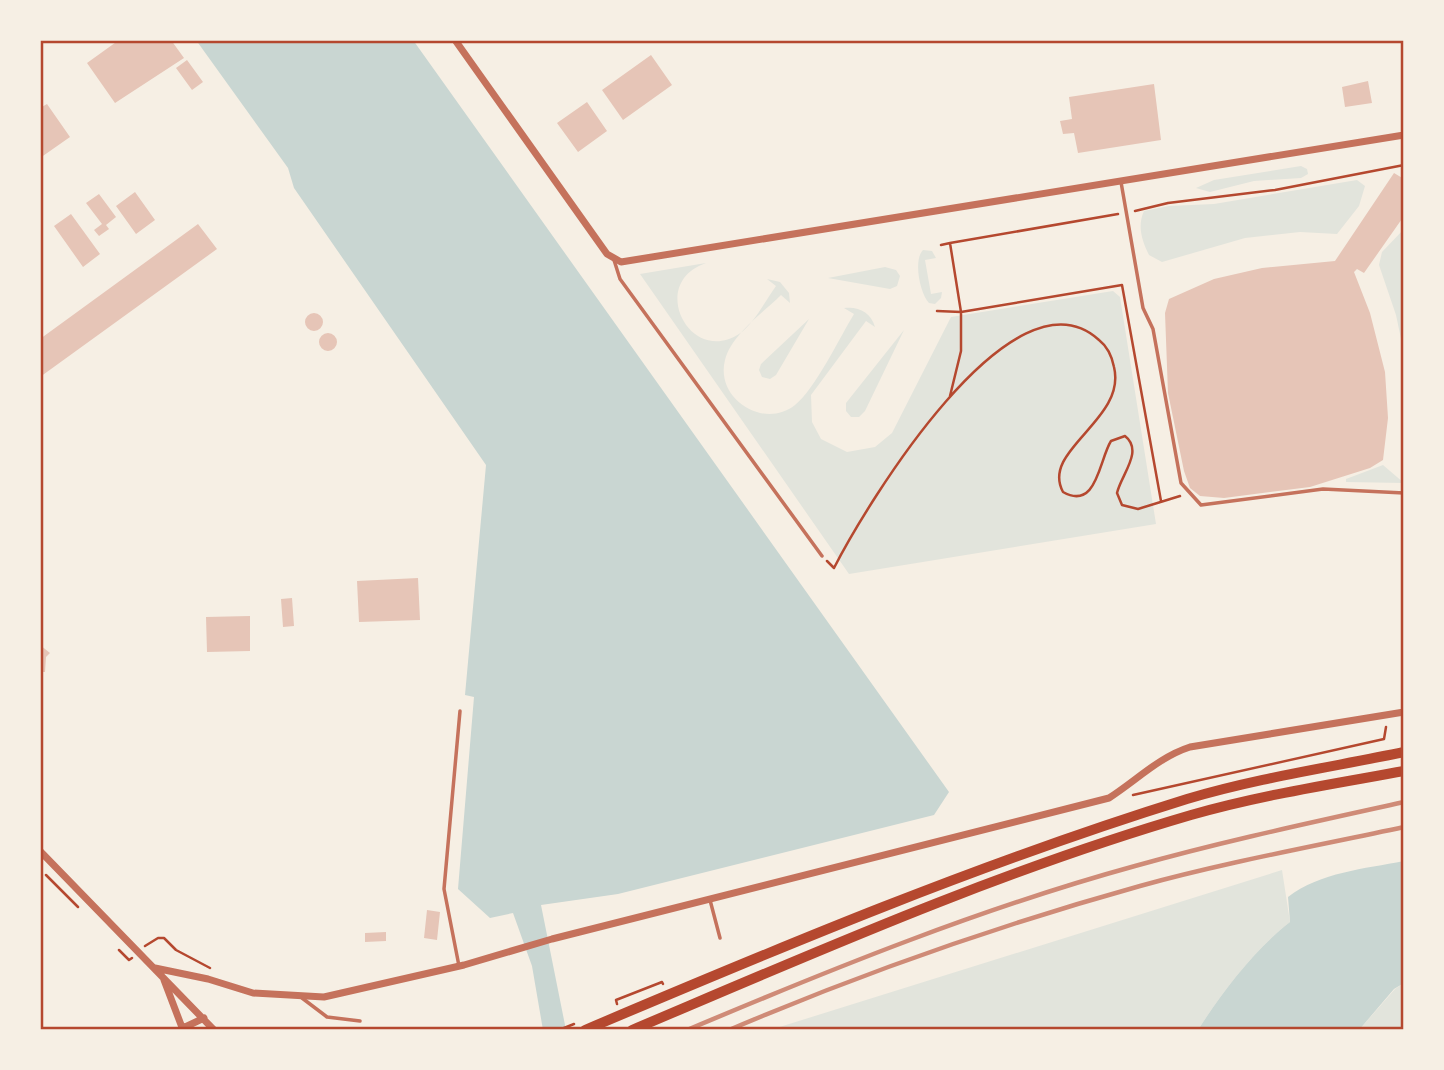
<svg xmlns="http://www.w3.org/2000/svg" width="1444" height="1070" font-family="'PT Serif',serif">
	<style>
		.green { fill: #e2e4dc }
		.water { fill: #c9d6d2 }
		.building { fill: #e6c5b7 }
		.lines { fill: none; stroke-linecap: round; stroke-linejoin: round }
		.path { stroke: #b5482f; stroke-width: 2.5 }
		.service { stroke: #c5725c; stroke-width: 3.5 }
		.minor { stroke: #c5725c; stroke-width: 7 }
		.trunk { stroke: #b5482f; stroke-width: 10 }
		.rail { stroke: #cf8b77; stroke-width: 4.5 }
		.neatline { fill: none; stroke: #b5482f; stroke-width: 2.5 }
	</style>
	<rect width="100%" height="100%" fill="#f6efe4"/>
	<path class="green" d="M1301,166L1307,169L1308,174L1301,178L1254,181L1210,192L1196,188L1214,180Z
		M1357,180L1365,186L1359,206L1337,234L1300,232L1245,238L1162,262L1149,255C1142,241 1137,226 1144,211L1169,206L1214,204Z
		M1404,229V353L1396,315L1379,265L1382,252Z
		M923,250L932,251L936,258L925,260L931,294L942,292L941,298L935,304L929,303C920,294 913,260 923,250Z
		M706,263C647,283 690,366 739,334C754,324 765,301 776,286L767,279L780,282L789,293L790,303L781,295C763,313 732,334 725,360C715,399 764,430 795,405C815,389 840,337 854,314L844,308C858,306 871,312 875,327L866,321L811,395L812,422L821,439L847,452L875,447L892,433L951,317L1113,291L1120,297L1156,524L849,574L640,274Z
		M885,267L896,270L900,276L897,286L890,289L828,278Z
		M809,319L776,375L770,379L762,377L759,370L761,364Z
		M904,330L865,411L859,417H851L846,411V403Z
		M1383,465L1404,483L1346,482V479Z
		M1282,870L1290,922C1254,950 1222,992 1198,1030H770Z
		M1404,983V1030H1359L1395,989Z"/>
	<path class="water" d="M196,40H413L949,792L934,815L618,894L541,905L566,1030H543L532,966L513,913L490,918L458,889L474,697L465,695L486,465L294,188L288,168Z
		M1404,861V983L1394,989L1359,1030H1198C1222,992 1254,950 1290,922L1288,897C1321,872 1364,869 1404,861Z"/>
	<path class="building" d="M119,40H171L184,58L115,103L87,63Z
		M651,55L672,85L623,120L602,90Z
		M187,60L203,82L192,90L176,68Z
		M1368,81L1372,103L1345,107L1342,87Z
		M1154,84L1161,140L1078,153L1074,133L1063,134L1060,121L1072,119L1069,97Z
		M587,102L607,131L578,152L557,123Z
		M47,104L70,137L40,158V108Z
		M1394,173L1404,179V216L1364,273L1357,269L1354,272L1370,313L1385,372L1388,418L1383,460L1370,468L1310,487L1224,498L1200,496L1190,488L1184,471L1168,393L1165,313L1169,299L1214,279L1262,268L1335,261Z
		M135,192L155,220L136,234L116,206Z
		M99,194L116,217L106,225L109,229L99,236L94,230L102,224L86,203Z
		M71,214L100,254L83,267L54,226Z
		M198,224L217,249L40,377V339Z
		M305 322a9 9 0 1 1 18 0a9 9 0 1 1-18 0Z
		M319 342a9 9 0 1 1 18 0a9 9 0 1 1-18 0Z
		M418,578L420,620L359,622L357,581Z
		M292,598L294,626L283,627L281,599Z
		M250,616V651L207,652L206,617Z
		M40,645L50,653L46,657L45,672H40Z
		M427,910L440,912L437,940L424,938Z
		M386,932V941L365,942V933Z"/>
	<g class="lines">
		<path class="path" d="M1135,211L1168,203L1275,190L1404,165
			M941,245L950,243
			M937,311L961,312L950,243L1118,214
			M950,396L961,351V312L1122,285L1161,501
			M827,561L834,568C865,507 1013,261 1099,340C1108,347 1112,357 1114,367C1127,420 1040,450 1063,492C1097,511 1099,460 1111,441L1125,436C1144,451 1121,475 1117,493L1122,505L1138,509L1180,496
			M1133,795L1384,739L1386,727
			M46,875L78,907
			M145,946L158,938H164L176,950L210,968
			M119,950L129,960L132,958
			M617,1004L616,1000L662,982L663,984
			M559,1030L574,1024"/>
		<path class="service" d="M1121,182L1143,308L1153,329L1181,483L1201,505L1323,489L1404,493
			M614,260L620,279L822,556
			M710,900L720,938
			M459,966L444,889L460,711
			M302,998L327,1017L360,1021"/>
		<path class="minor" d="M455,40L607,254L621,262L1404,135
			M40,851L214,1030
			M155,968L208,979L253,993L324,997L464,965L552,939L1109,798C1137,780 1159,757 1190,747L1404,712
			M164,980L183,1030
			M183,1028L204,1018"/>
		<path class="trunk" d="M585,1030C783,946 981,863 1187,799C1257,778 1332,767 1404,752
			M632,1030C816,952 999,871 1191,815C1261,795 1333,784 1404,771"/>
		<path class="rail" d="M687,1030C834,968 982,908 1135,866C1224,841 1314,822 1404,802
			M729,1030C863,973 1000,925 1140,886C1227,862 1316,846 1404,827"/>
	</g>
	<rect width="1444" height="1070" fill="none" stroke="#f6efe4" stroke-width="84"/>
	<rect x="42" y="42" width="1360" height="986" class="neatline"/>
</svg>
